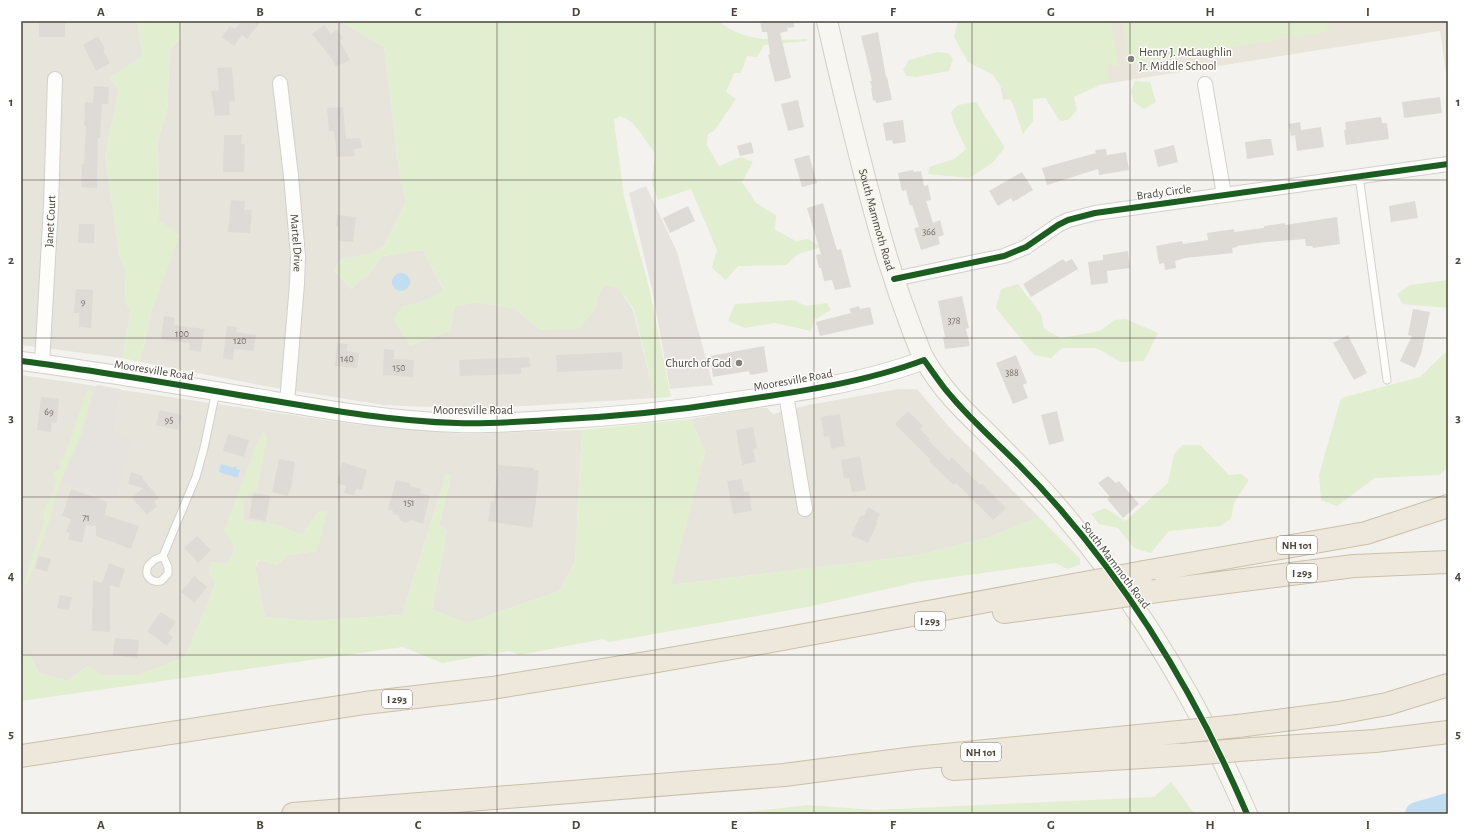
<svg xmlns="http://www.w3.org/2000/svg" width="1469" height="835" font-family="'Alegreya Sans',sans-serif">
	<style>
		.residential { fill: #e7e4dc }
		.education { fill: #eae5da }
		.green { fill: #e1eecf }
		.parking { fill: #e6e3df }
		.water { fill: #c0ddf1 }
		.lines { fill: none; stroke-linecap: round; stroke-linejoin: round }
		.river { stroke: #c0ddf1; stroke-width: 24 }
		.building { fill: #dedbd6 }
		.service-casing { stroke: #d2d0cb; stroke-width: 9 }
		.minor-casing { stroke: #d2d0cb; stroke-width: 16 }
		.tertiary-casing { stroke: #d2d0cb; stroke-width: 20 }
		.secondary-casing { stroke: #d3cfc5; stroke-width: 22 }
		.motorway-casing { stroke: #ccbfa9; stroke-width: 24 }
		.service { stroke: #fdfdfc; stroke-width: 7 }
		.minor { stroke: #fdfdfc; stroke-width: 14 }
		.tertiary { stroke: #fdfdfc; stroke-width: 18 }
		.secondary { stroke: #f7f6f1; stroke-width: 20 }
		.motorway { stroke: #ede8db; stroke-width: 22 }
		.motorway-bridge-casing { stroke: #ccbfa9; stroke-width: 24; stroke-linecap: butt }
		.motorway-bridge { stroke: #ede8db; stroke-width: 22 }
		.cycleway-casing { stroke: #fff; stroke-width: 8 }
		.cycleway { stroke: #1b5e20; stroke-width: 6 }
		.grid { fill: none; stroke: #4b4439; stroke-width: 1; stroke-opacity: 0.55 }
		.poi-dot { fill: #868178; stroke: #fff; stroke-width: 1.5 }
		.labels { text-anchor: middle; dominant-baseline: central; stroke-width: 3; stroke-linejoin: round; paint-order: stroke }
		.number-label { font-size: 10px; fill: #706a61 }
		.shield { fill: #fff; stroke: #817c74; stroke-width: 1 }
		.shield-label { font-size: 11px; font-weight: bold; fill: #4b4439 }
		.poi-label { font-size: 12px; fill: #4b4439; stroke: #fff; text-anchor: start }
		.street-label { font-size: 12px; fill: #4b4439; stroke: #fff }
		.neatline { fill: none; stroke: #4b4439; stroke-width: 1.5 }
		.grid-label { font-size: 13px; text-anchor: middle; font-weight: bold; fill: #4b4439 }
	</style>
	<rect width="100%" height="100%" fill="#f4f2ee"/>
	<path class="residential" d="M21,21H137L143,56L109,78L119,89L105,156L120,258L126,272L125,302L131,311L122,358L21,345Z
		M184,21H340L384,47L400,177L406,202L384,246L371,254L342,259L334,270L351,289L368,275L383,256L423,250L444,291L419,303L402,307L410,345L450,331L454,307L475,302L513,308L541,330L595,310L599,293L604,285L618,287L633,310L655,398L473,409L384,405L270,387L140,362L151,313L159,220L158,140L167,111L170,49L180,39Z
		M21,375L352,424L463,434L582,430L575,562L559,591L468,623L432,610L447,531L439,525L451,476L446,474L402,615L310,621L265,617L255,568L259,560L277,565L287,555L317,551L318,512L302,535L273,524L244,521V499L235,549L228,564L210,562L209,573L216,583L185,657L139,675H100L87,666L68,681L39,673L31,657L21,653Z
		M899,389H917L950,428L1039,517L990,537L919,555L670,585L705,452L691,419L752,408H767L773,414L808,405Z"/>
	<path class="education" d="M989,21H1448V86L1440,31L1003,100Z"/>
	<path class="green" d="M137,21H184L180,39L170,49L167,111L158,140L159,220L180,235L151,313L140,362L122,358L131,311L125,302L126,272L120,258L105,156L119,89L109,78L143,56Z
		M340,21H718C746,43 774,40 807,39V41L764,45L757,57L747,56L741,73H734L726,92L736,99L714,131L708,134L707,145L719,166L741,157L753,162L742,182L756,203L776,215L775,230L796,241L808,239L821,247L798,254L786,265L738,266L726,280L712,268L717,250L691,189L658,200L652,182L655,153L632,122L620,116L614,120L624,197L649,287L671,397L655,398L634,310L618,287L604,285L599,293L595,310L579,329L541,330L513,308L475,302L454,307L450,331L409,345L392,319L402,307L419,303L444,290L423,250L383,256L368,275L351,289L334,270L342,259L371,254L384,246L406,202L400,177L384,47Z
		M958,21H1111L1119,65H1108L1109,79L1096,87L1074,97L1077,110L1068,120L1060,121L1045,98L1033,99V121L1023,134L1013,104L993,75L968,62L954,37Z
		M1122,21H1327L1328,31L1129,65Z
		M937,52L948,53L953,59L949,71L916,77L906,76L903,69L909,60Z
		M1135,81L1150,82L1156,102L1144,109L1134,102L1131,91Z
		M976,102L1005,148L992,163L970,178L928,174L929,167L954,159L966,149L954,123L951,112L958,105Z
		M1448,280V308L1403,304L1397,294L1410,285Z
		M1018,284L1041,314L1044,329L1061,338L1100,331L1114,320L1126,319L1158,333L1144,361L1121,362L1096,348H1062L1051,358L1034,355L996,308L1001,289Z
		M794,300L806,306L827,303L831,310L814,320L811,331L775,323L745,328L728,321L735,304Z
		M1448,350V467L1439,475L1375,478L1337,506L1321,500L1319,475L1341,398L1420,377Z
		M87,390L93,391L81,434L59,485L49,523L27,585L24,582L44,520C41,510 46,504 51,496C53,491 55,485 56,480L53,476L54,472L60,468L59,462L64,457Z
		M691,419L705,452L671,585L919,555L990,537L1039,517L1080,559V565L1067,569L1056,563L917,582L808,607L609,642L603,639L520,655L509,651L442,663L403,647L21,701V653L31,657L39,673L68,681L87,666L100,675H139L185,657L216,583L209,573L210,562L228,564L235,550L224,530L255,448L264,430L267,439L257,491L250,493L244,499V521L273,524L302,535L318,512L328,510L317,551L287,555L277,565L258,560L255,568L265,617L310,621L402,615L446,474L451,476L439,525L447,531L432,610L468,623L559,591L575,562L582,430Z
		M1182,445H1200L1229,475L1241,474L1249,480L1234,503L1231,519L1220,526L1169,531L1151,553L1134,548L1118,528L1099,524L1091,514L1105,508L1125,521L1168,483L1174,454Z
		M1171,782L1194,813L1177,814H728L807,805L875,810L1154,797Z"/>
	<path class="parking" d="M646,186L677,252L713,385L670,389L652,289L629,193Z
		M97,385L121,389L114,423V430L119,434L133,439L115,501L62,482L84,431Z"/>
	<path class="water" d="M392 282a9 9 0 1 1 18 0a9 9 0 1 1-18 0Z
		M221,464L234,468L235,466L237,467L236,469L240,470L238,478L219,472Z"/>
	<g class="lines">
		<path class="river" d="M1417,814L1448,805"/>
	</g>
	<path class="building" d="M39,21H65V37H39Z
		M242,21H261L247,39L242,35L234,46L222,37L230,26L235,29Z
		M760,21H794V27L787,28L788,31L780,33L791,78L775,82L769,59L768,55L770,54L767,32H762Z
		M324,25L331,34L336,30L343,38L340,41L350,60L336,67L332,59L312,34Z
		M878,32L886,77H887L892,100L876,103L875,100L873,101L871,88H872L870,81H872L861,36Z
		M98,36L105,49L103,50L110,63L96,71L83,45Z
		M232,67L235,101L229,102L230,115L215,116L211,91L219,90L217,68Z
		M94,86L109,87L108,104H102L100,138H98L97,188L81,187L82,164H84L86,126H84L85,102L93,103Z
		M1440,97L1442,113L1404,118L1402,102Z
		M798,100L804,127L788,131L781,104Z
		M343,107L346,139L360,138L362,148L354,149L355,156L337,157L334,131H329L327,108Z
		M1381,117L1382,123H1387L1389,139L1346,145L1344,130H1346L1345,122Z
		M903,120L906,142L893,144L892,140L886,141L883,123Z
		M1300,122L1301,130L1321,127L1324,147L1297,151L1295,135L1291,136L1289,124Z
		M224,135H242L241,144H245L244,172H223Z
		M1266,139H1271L1274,155L1247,159L1245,142Z
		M751,142L754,153L740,156L737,146Z
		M1174,145L1178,162L1158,167L1154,150Z
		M1106,149L1107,155L1126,152L1129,170L1099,175L1098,169L1047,185L1042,168L1096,153L1095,150Z
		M809,155L817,183L802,187L794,159Z
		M913,170L914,172L921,171L924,186L928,185L931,200L926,201L933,223L940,220L944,235L938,237L940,244L921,250L914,228L919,227L912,205L910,206L906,190L902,191L898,173Z
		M1022,172L1033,190L1013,202L1011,198L998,206L989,191Z
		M231,200L245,201L244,210H252L250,233L228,232Z
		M1415,201L1418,218L1391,222L1389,206Z
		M823,203L837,250L841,249L851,287L835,290L832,280L824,281L821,268H819L816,255L821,254L807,208Z
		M688,206L695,221L670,233L663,218Z
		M337,215L356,217L353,242L338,241L339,227L336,226Z
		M1337,217L1340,244L1313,248L1312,246H1306L1305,239L1266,242L1237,246V247L1232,248L1233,253L1185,258L1175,261L1176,268L1165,270L1164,263L1159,264L1156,246L1182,241L1183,244L1208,240L1207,233L1234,229V232L1264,228V226L1285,223V225Z
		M79,224H95L94,243H78Z
		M1128,251L1130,268L1107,271L1108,283L1091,285L1088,262L1103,260V255Z
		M1063,259L1066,262L1072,259L1078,269L1031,297L1023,284Z
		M76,289L93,290L91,328L79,327V313H74Z
		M962,296L969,328L966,329L970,346L945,349L943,337H945L938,301Z
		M859,306L860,309L870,307L874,324L820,336L816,322L851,313L849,309Z
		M1413,309L1430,312L1421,354L1415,368L1400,361L1412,336L1408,335Z
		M164,316L175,318L174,325L204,329L201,352L189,350L190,343L161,339Z
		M227,326L237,327L236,332L256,335L254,351L234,349L233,360L223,359Z
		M1348,335L1367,373L1354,380L1333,343Z
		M337,343L348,344L347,351L359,353L357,368L335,366Z
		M764,346L768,372L750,375L749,371L713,377L710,356Z
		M384,349L394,350V359L414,360L413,377L383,375Z
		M622,352L623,369L557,372L556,355Z
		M1016,355L1027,383L1023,385L1028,398L1013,404L996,363Z
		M529,357L530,367L521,368V374L460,376L459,360Z
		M41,397L59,399L57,423L52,422L51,432L37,430Z
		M160,410L182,415L178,430L156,425Z
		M908,411L923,426L920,429L930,439L928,440L949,461L952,457L980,485L982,484L1006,508L993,520L956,483L954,485L929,461L931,460L895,424Z
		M1057,411L1064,441L1049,445L1041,415Z
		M840,414L845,446L831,449L829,436L824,437L821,417Z
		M753,427L757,448L753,449L756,462L742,465L736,430Z
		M228,434L249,440L244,457L223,451Z
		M860,456L866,490L852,492L849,478L844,479L841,460Z
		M279,459L295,462L291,489H290L288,496L272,492Z
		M342,462L367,470L362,490L356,489L354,495L344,493L346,486L337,483Z
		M498,465L534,468V470H539L536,501L532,528L488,521L491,501L494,502Z
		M131,472L143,476V479L159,498L154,502L157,506L147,515L132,498L143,488L128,484Z
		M1108,476L1116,483L1119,481L1139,504L1123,518L1107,499L1110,497L1098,483Z
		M742,479L744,492L749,491L752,511L733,514L727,481Z
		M396,480L410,483V486L421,489L420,493L430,496L423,524L411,520L406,523L401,521L398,515L392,514L393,511L388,509Z
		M71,489L108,502L105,511L106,512L105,515L139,526L131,549L96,536V526L86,525L82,543L68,539L70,533L66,532L71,519L62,516Z
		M253,493L270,496L266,521L249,518Z
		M868,507L880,514L876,522L878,523L868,543L851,535L861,515L864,516Z
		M197,536L211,550L198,563L184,548Z
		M39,556L51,559L47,572L35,568Z
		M109,563L125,569L119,588L110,585V632L92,631L93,580L102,583Z
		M194,576L207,587L194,603L181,592Z
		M60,595L72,597L69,610L57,608Z
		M161,612L176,622L168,633L173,637L167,646L147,631Z
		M115,638L139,640L137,658L113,655Z"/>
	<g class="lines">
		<g class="service-casing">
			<path id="service" d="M1359,176L1387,380
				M163,556L196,477L204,448L216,391
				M163,556L168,567V574L161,581C151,583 144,576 148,566L154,560Z"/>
		</g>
		<g class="minor-casing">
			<g id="minor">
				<path id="s1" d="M280,83L291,176L298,256L297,284L287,403"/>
				<path d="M1205,84L1224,195"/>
				<path d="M894,279L1004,256L1026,247L1058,225L1068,220L1095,213L1448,164"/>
				<path id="s2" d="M42,364L51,206L55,79"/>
				<path d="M786,394L805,509"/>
			</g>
		</g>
		<g class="tertiary-casing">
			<path id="tertiary" d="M21,361C100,371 179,385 257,398C323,409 390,421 457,423C488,424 519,422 549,420C612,417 674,411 736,401C798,392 866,382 924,360"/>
		</g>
		<g class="secondary-casing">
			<g id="secondary">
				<path id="s3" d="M827,21C845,100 864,179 887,257C895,283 904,309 914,335C918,343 920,353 925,360C940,387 962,409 984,430C1010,456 1036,482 1060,510C1139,602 1199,703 1247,814"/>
			</g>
		</g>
		<g class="motorway-casing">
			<path id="motorway" d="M1144,572L1366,533L1448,506
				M1157,591L1354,566L1448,562
				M1004,612L1087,601
				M1238,726L1338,713L1387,704L1448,685
				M1252,749L1375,741L1448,732
				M21,756L365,703L492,688L652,662L772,641L1079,584
				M953,769L1191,754
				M293,814L784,775L915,758L1179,732"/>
		</g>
		<use href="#service" class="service"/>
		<use href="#minor" class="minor"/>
		<use href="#tertiary" class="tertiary"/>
		<use href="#secondary" class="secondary"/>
		<use href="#motorway" class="motorway"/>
		<g class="motorway-bridge-casing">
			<path id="motorway-bridge" d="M1079,584L1144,572
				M1087,601L1157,591
				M1179,732L1238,726
				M1191,754L1252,749"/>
		</g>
		<use href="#motorway-bridge" class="motorway-bridge"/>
		<g class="cycleway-casing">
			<path id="cycleway" d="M894,279L1004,256L1026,247L1058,225L1068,220L1095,213L1448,164
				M21,361C100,371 179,385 257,398C323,409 390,421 457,423C488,424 519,422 549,420C612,417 674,411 736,401C798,392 866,382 924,360C933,372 941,385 951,396C972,421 996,442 1019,465C1033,479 1047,494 1060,509C1139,600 1200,704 1247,814"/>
		</g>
		<use href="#cycleway" class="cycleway"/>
	</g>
	<path class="grid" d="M180,21V814M339,21V814M497,21V814M655,21V814M814,21V814M972,21V814M1130,21V814M1289,21V814M21,180H1448M21,338H1448M21,497H1448M21,655H1448"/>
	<g class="poi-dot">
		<circle cx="1131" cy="59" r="4"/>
		<circle cx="739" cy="363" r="4"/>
	</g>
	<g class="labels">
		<g class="number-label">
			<text x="929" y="232">366</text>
			<text x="83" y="302">9</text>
			<text x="954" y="321">378</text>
			<text x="182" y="334">100</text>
			<text x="240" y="341">120</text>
			<text x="347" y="359">140</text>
			<text x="399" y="368">150</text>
			<text x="1012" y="373">388</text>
			<text x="49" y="412">69</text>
			<text x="169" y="420">95</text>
			<text x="409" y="503">151</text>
			<text x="86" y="518">71</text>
		</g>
		<g class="shield">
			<rect x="1277" y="536" width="40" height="18" rx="3"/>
			<rect x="1287" y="564" width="30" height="18" rx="3"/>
			<rect x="915" y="612" width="30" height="18" rx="3"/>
			<rect x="382" y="690" width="30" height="18" rx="3"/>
			<rect x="961" y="743" width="40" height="18" rx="3"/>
		</g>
		<g class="shield-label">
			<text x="1297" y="545">NH 101</text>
			<text x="1302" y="573">I 293</text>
			<text x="930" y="621">I 293</text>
			<text x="397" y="699">I 293</text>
			<text x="981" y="752">NH 101</text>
		</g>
		<g class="poi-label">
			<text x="1139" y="52">Henry J. McLaughlin<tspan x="1139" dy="14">Jr. Middle School</tspan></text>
			<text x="731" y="363" text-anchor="end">Church of God</text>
		</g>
		<g class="street-label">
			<text transform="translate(1164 192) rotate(-8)">Brady Circle</text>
			<text stroke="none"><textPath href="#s3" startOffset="205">South Mammoth Road</textPath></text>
			<text stroke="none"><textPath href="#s2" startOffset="143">Janet Court</textPath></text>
			<text stroke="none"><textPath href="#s1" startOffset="161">Martel Drive</textPath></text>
			<text transform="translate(154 370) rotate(9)">Mooresville Road</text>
			<text transform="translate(793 380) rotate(-10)">Mooresville Road</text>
			<text x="473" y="410">Mooresville Road</text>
			<text transform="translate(1116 565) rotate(53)">South Mammoth Road</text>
		</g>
	</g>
	<rect width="1469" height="835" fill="none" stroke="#ffffff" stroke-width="44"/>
	<rect x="22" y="22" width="1425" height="791" class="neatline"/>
	<g class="grid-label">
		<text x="101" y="16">A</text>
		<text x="260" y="16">B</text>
		<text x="418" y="16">C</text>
		<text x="576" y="16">D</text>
		<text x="734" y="16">E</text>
		<text x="893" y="16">F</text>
		<text x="1051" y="16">G</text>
		<text x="1210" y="16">H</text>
		<text x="1368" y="16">I</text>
		<text x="11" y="106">1</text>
		<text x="1458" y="106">1</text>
		<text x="11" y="264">2</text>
		<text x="1458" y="264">2</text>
		<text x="11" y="422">3</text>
		<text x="1458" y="422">3</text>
		<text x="11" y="580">4</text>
		<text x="1458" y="580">4</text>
		<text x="11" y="738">5</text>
		<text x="1458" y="738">5</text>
		<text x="101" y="829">A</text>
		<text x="260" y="829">B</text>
		<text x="418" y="829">C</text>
		<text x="576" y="829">D</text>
		<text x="734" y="829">E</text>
		<text x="893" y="829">F</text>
		<text x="1051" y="829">G</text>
		<text x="1210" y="829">H</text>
		<text x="1368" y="829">I</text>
	</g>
</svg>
